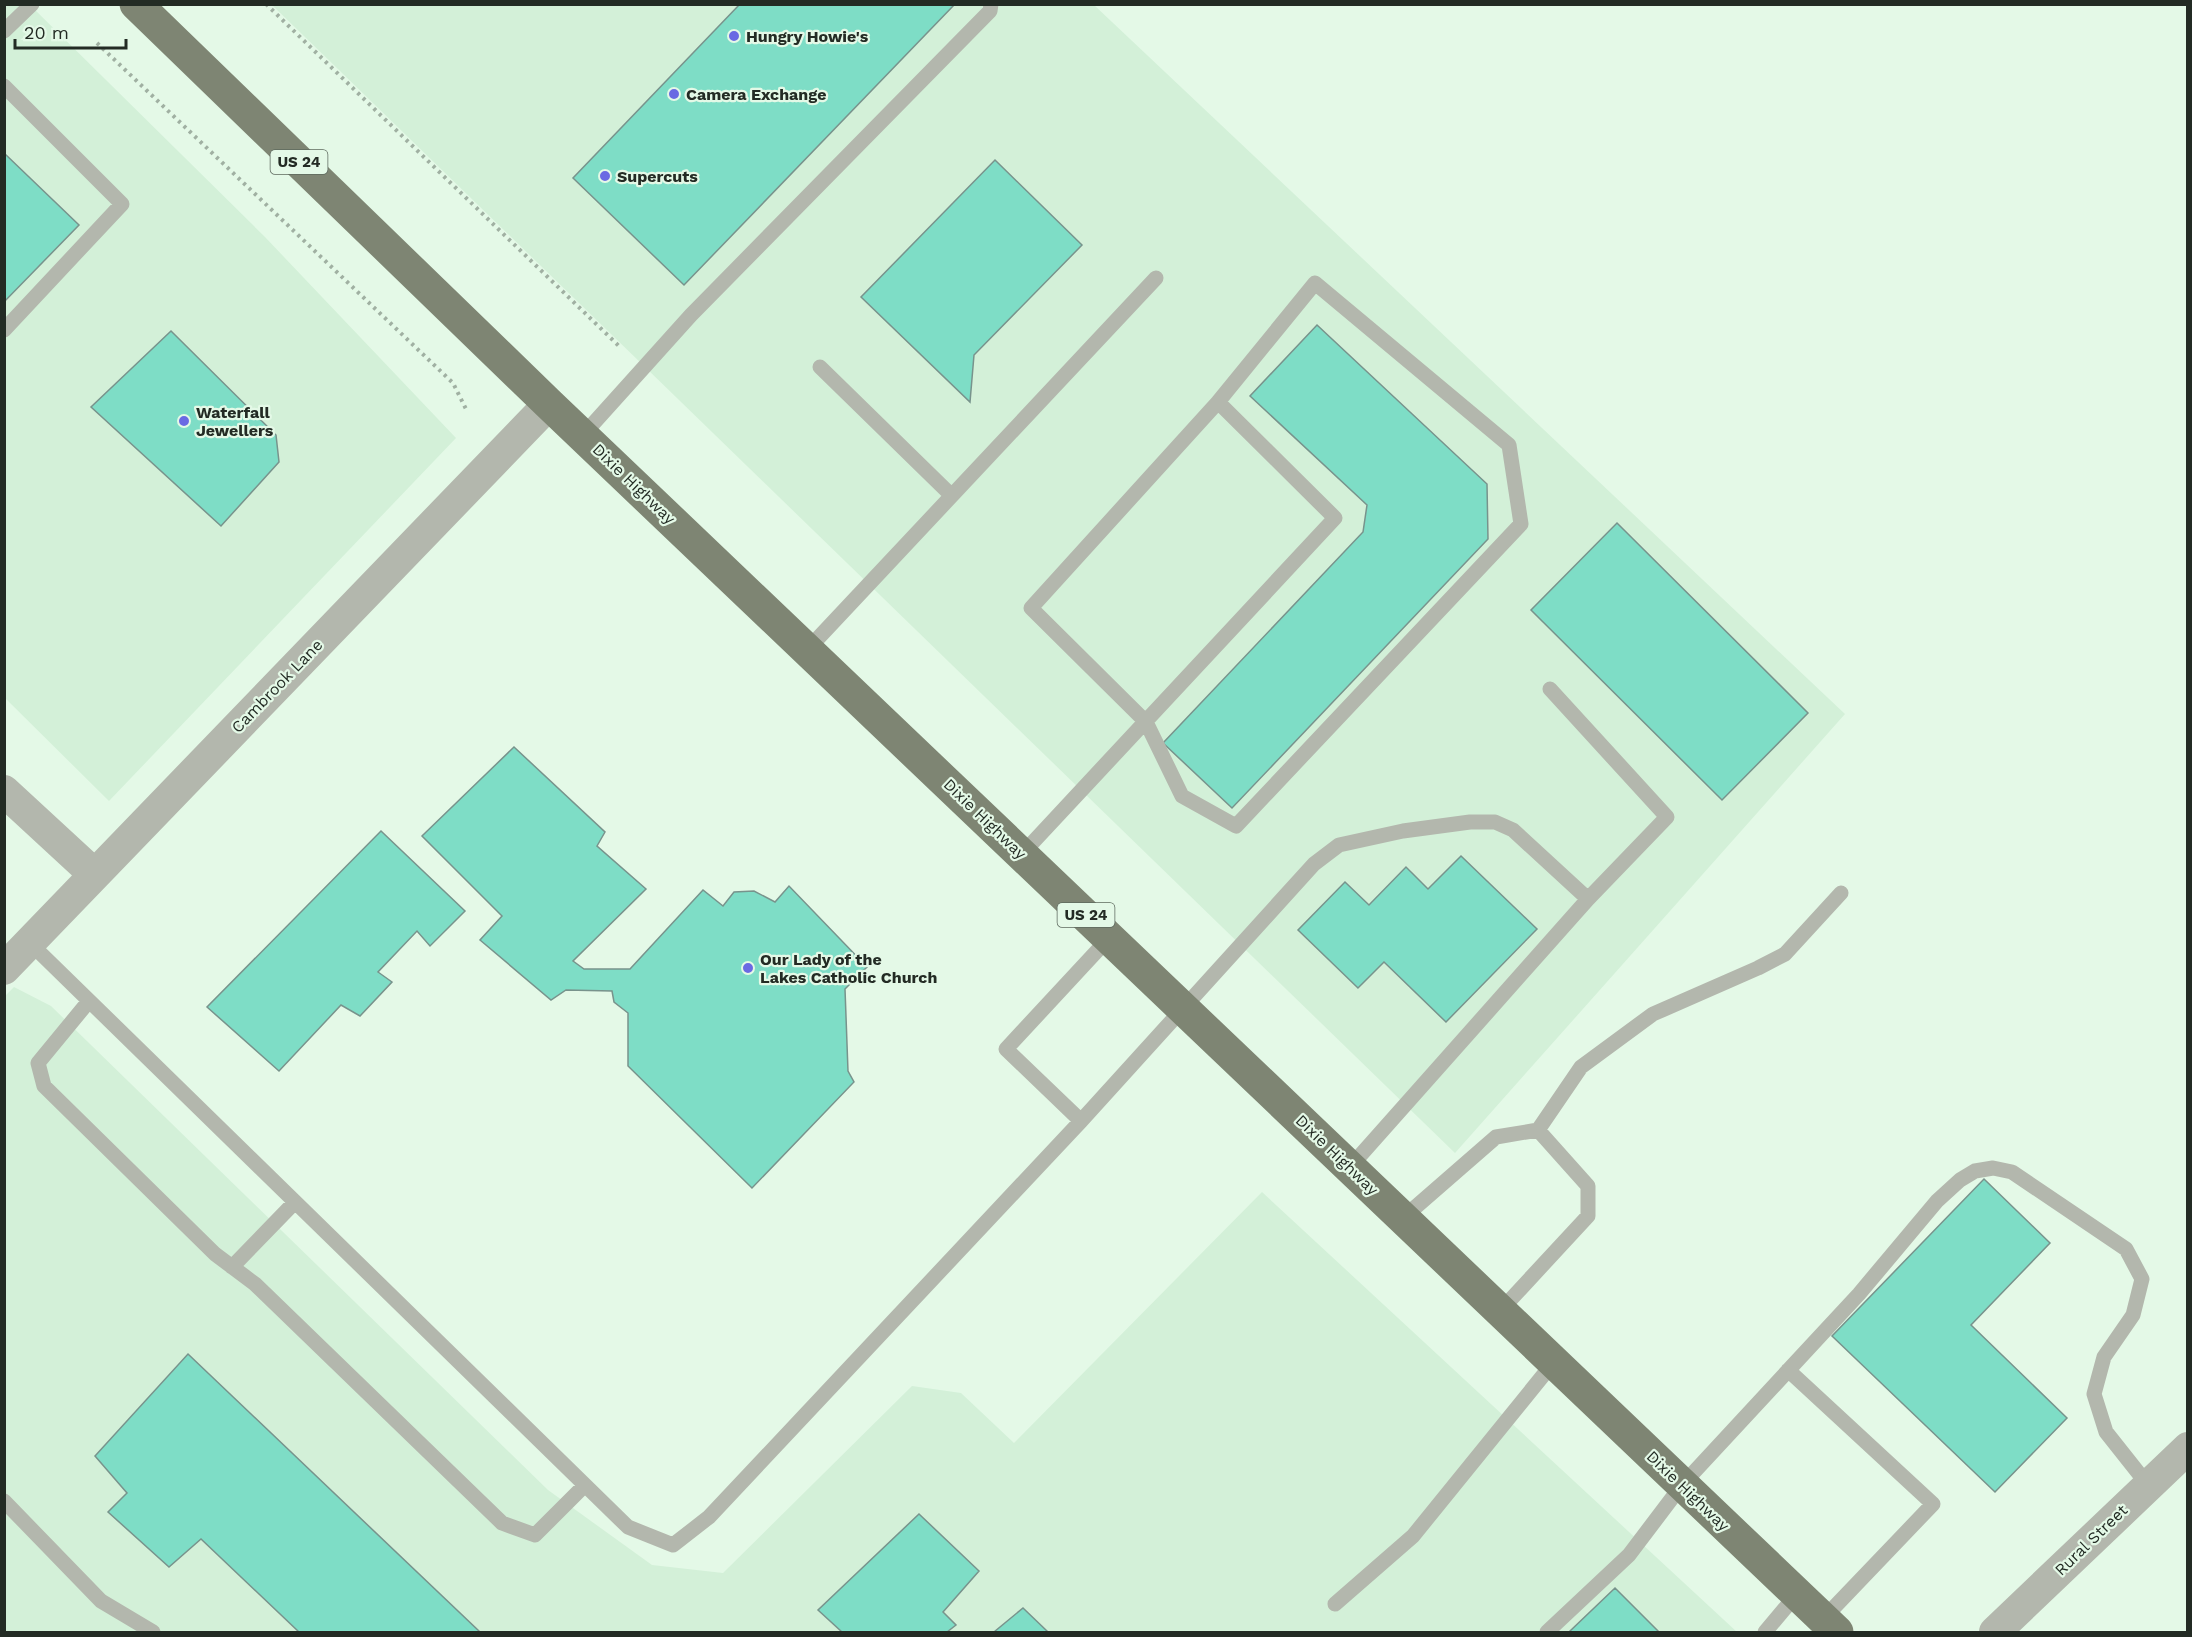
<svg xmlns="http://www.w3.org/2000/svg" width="2192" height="1637" font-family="'Work Sans',sans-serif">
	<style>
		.built { fill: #d3f0d8 }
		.building { fill: #7eddc6; stroke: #78938c; stroke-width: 1.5 }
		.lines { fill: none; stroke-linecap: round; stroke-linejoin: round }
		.path { stroke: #a0b0a2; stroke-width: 4; stroke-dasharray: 3 4.5; stroke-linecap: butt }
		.lane { stroke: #b3b7ad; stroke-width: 15 }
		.street { stroke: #b3b7ad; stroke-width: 32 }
		.primary { stroke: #7e8573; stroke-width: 33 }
		.poi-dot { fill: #6a69e3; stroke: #e4f9e7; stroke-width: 2 }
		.labels { text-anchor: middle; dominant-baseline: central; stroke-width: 4.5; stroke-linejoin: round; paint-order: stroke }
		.shield { fill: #e4f9e7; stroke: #5d695e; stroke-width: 1.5 }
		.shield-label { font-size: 15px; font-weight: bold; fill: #232b24 }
		.poi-label { font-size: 16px; font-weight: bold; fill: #232b24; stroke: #e4f9e7; text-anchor: start }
		.street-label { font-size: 16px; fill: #232b24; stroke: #e4f9e7 }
	</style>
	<rect width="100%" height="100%" fill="#e4f9e7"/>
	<path class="built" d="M4,5H30L265,237L456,438L109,801L5,698Z
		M272,5H1094L1845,714L1455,1153Z
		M14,987L51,1006L548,1490L652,1565L723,1573L912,1386L961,1393L1014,1443L1262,1192L1737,1632H5L4,997Z"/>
	<path class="building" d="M740,4H955L684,285L573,178Z
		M4,153L79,225L4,302Z
		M995,160L1082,245L974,355L970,402L861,297Z
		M1317,325L1487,484L1488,539L1232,808L1163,743L1363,532L1367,505L1250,396Z
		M171,331L276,435L279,462L221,526L91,407Z
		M1617,523L1808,713L1722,800L1531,610Z
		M514,747L605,832L597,846L646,889L573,961L584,969H630L703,890L723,906L734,892L754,891L775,902L789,886L867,967L845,989L848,1071L854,1082L752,1188L628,1066V1013L614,1002L612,991L566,990L551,1000L480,940L502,916L422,836Z
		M381,831L465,911L430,946L417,931L378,972L392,982L360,1016L341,1005L279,1071L207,1007Z
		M1461,856L1537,929L1446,1022L1384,962L1358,988L1298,930L1345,882L1369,905L1406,867L1428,889Z
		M1984,1179L2050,1243L1971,1325L2067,1418L1995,1492L1832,1336Z
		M188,1354L480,1632H299L201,1539L169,1567L108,1512L127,1493L95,1456Z
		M919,1514L979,1571L943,1612L956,1625L947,1632H842L818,1610Z
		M1615,1588L1659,1632H1569Z
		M1023,1608L1048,1632H994Z"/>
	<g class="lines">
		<path class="path" d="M266,4L621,348
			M97,43L453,383L466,409"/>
		<path class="lane" d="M4,31L32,4
			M4,86L122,204L4,330
			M820,367L951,495
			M583,435L691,315L990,11L991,4
			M807,650L1156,278
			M1550,689L1667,817L1588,899
			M1022,854L1335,518L1218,402L1031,608L1146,722L1182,796L1236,826L1521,524L1509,445L1315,283L1218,402
			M29,942L628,1527L673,1545L709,1517L1081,1121L1314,864L1339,845L1403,831L1470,822H1495L1513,830L1588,899L1350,1167
			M89,1001L38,1063L44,1086L215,1254L255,1284L502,1523L535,1535L585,1485
			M1081,1121L1006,1049L1109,938
			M1538,1130L1581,1067L1653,1014L1758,968L1785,954L1841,893
			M1403,1218L1496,1137L1538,1130L1588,1186V1216L1500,1311
			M232,1267L295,1202
			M1788,1370L1933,1504L1823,1619
			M4,1501L101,1601L153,1632
			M1335,1604L1413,1536L1554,1362
			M1547,1632L1629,1555L1682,1485L1859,1294L1937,1201L1960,1180L1975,1171L1993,1168L2012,1172L2126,1249L2142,1279L2133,1315L2104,1357L2094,1394L2106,1432L2148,1485
			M1765,1632L1797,1594"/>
		<path class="street" d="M4,791L94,874
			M4,969L549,404
			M1995,1632L2188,1448"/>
		<path class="primary" d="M136,4L549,404L1837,1632"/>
	</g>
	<g class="poi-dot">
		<circle cx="734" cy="36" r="6"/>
		<circle cx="674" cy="94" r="6"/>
		<circle cx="605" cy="176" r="6"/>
		<circle cx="184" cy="421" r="6"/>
		<circle cx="748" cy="968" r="6"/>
	</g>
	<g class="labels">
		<g class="shield">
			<rect x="270.5" y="150" width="57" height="24" rx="4.5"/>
			<rect x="1057.5" y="903" width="57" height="24" rx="4.5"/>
		</g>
		<g class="shield-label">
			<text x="299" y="162">US 24</text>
			<text x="1086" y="915">US 24</text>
		</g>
		<g class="poi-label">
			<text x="746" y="36">Hungry Howie's</text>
			<text x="686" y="94">Camera Exchange</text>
			<text x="617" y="176">Supercuts</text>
			<text x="196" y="412">Waterfall<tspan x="196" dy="18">Jewellers</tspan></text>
			<text x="760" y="959">Our Lady of the<tspan x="760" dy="18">Lakes Catholic Church</tspan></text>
		</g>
		<g class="street-label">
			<text transform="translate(634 484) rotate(44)">Dixie Highway</text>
			<text transform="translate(277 686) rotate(-46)">Cambrook Lane</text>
			<text transform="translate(985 819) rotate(44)">Dixie Highway</text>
			<text transform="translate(1337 1155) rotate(44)">Dixie Highway</text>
			<text transform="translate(1688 1491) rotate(44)">Dixie Highway</text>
			<text transform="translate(2091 1540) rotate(-44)">Rural Street</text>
		</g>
	</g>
	<rect width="2192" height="1637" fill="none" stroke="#232b24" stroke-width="12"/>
	<path d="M15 39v9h111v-9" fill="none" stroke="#232b24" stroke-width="3"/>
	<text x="24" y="39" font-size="18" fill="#232b24" stroke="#e4f9e7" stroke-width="4.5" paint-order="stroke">20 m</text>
</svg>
